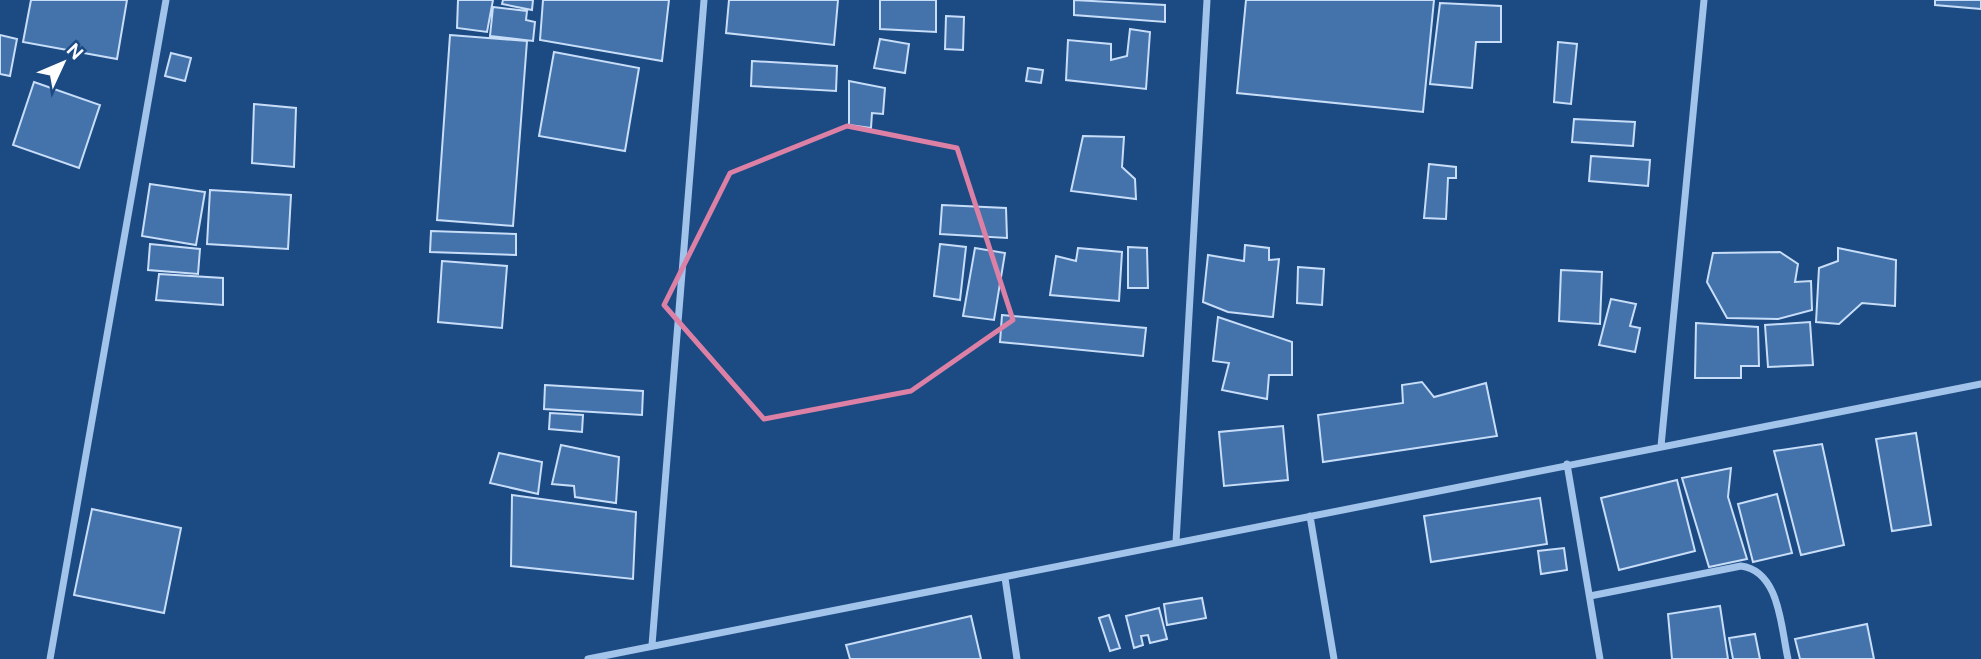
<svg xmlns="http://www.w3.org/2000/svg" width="1981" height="659" font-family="'DM Sans',sans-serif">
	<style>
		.building { fill: #4473ac; stroke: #c7ddf8; stroke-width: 2 }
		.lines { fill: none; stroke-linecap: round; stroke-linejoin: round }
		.minor { stroke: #a2c3ea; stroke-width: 7 }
		.marked { fill: none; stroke: #dd80a5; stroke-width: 5; stroke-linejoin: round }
	</style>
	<rect width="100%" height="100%" fill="#1c4a83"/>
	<path class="building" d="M31,0H127L117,59L23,42Z
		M458,0H493L487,32L457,28Z
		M503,0H533L532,10L502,4Z
		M543,0H669L662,61L540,40Z
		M729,0H838L834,45L726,33Z
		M880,0H936V32L880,29Z
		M1074,0L1165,5V22L1074,15Z
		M1246,0H1434L1423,112L1237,93Z
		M1935,0H1981V9L1935,5Z
		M1440,3L1501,6V42H1476L1472,88L1430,84Z
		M493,7L527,11L526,20L535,22L533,41L490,36Z
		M946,16L964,17L963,50L945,49Z
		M1130,29L1150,32L1146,89L1066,80L1068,40L1111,44V60L1127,56Z
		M0,35L17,39L10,76L0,74Z
		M450,35L527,41L513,226L437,220Z
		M880,39L909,44L905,73L874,68Z
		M1558,42L1577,44L1571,104L1554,102Z
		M554,52L639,68L625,151L539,136Z
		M171,53L191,58L185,81L165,76Z
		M752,61L837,66L836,91L751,86Z
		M1028,68L1043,70L1041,83L1026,81Z
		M849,81L885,88L883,114L872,113L871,128L849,125Z
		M34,82L100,105L79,168L13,145Z
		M254,104L296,108L294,167L252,163Z
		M1574,119L1635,122L1633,146L1572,142Z
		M1083,136L1124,137L1122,167L1135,179L1136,199L1071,191Z
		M1591,156L1650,160L1648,186L1589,181Z
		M1429,164L1456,167V178H1448L1446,219L1424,218Z
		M150,184L205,192L196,245L142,236Z
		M210,190L291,195L288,249L207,244Z
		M942,205L1006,208L1007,238L940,234Z
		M431,231L516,234V255L430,252Z
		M150,244L200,249L198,274L148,270Z
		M940,244L966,247L960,300L934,296Z
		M1245,245L1269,248V260L1279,259L1273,317L1228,312L1203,302L1208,255L1244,261Z
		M1128,247L1147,248L1148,288H1128Z
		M975,248L1005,253L994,320L963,316Z
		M1078,248L1122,252L1119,301L1050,295L1056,256L1076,261Z
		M1838,248L1896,260L1895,306L1862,303L1839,324L1816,322L1819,268L1838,261Z
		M1780,252L1798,264L1795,282L1811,281L1812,310L1778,319L1727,318L1707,282L1713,253Z
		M442,261L507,266L502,328L438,322Z
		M1298,267L1324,269L1322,305L1297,303Z
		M1561,270L1602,272L1600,324L1559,321Z
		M159,274L223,278V305L156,300Z
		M1611,299L1636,304L1630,326L1640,328L1635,352L1599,345Z
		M1002,315L1146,328L1143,356L1000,342Z
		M1218,317L1292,342V375H1269L1267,399L1222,390L1229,363L1213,361Z
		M1810,322L1813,365L1768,367L1765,325Z
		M1696,323L1758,327L1759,366H1741V378H1695Z
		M1422,382L1434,397L1486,383L1497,436L1323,462L1318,415L1403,403L1402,385Z
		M545,385L643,391L642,415L544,409Z
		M550,413L583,415L582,432L549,429Z
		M1283,426L1288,480L1224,486L1219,432Z
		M1916,433L1931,525L1892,531L1876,439Z
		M1822,444L1844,545L1801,555L1774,451Z
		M561,445L619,457L616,503L575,497L574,486L552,484Z
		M499,453L542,462L538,494L490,483Z
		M1731,468L1728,497L1747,559L1709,567L1682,478Z
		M1677,480L1695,551L1619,570L1601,498Z
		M1777,494L1792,553L1753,562L1738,504Z
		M512,495L636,512L633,579L511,566Z
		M1540,498L1547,544L1431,562L1424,516Z
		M92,509L181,528L164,613L74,595Z
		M1564,548L1567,570L1541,574L1538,551Z
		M1202,598L1206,618L1167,625L1164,604Z
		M1720,606L1728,659H1672L1668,614Z
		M1159,608L1167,639L1150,643L1148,635L1141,636L1143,645L1134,648L1126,616Z
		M1109,615L1120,648L1110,651L1099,618Z
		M971,616L981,659H850L846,645Z
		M1867,624L1874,659H1800L1795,639Z
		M1755,634L1760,659H1733L1729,638Z"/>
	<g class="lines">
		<path class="minor" d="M1661,446L1704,0
			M1567,464L1600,659
			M1310,516L1334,659
			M1176,542L1207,0
			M1005,578L1017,659
			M1590,596L1741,566C1780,571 1781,628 1788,659
			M652,645L704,0
			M50,659L166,0
			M588,659L1981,384"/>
	</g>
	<path class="marked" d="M847,126L957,148L1013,320L911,391L764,419L664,305L730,173Z"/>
	<g transform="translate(63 63) rotate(46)" stroke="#1c4a83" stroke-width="5" paint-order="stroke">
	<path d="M0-5L12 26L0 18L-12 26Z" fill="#ffffff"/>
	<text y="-10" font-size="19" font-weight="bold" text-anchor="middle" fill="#ffffff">N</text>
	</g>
</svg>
